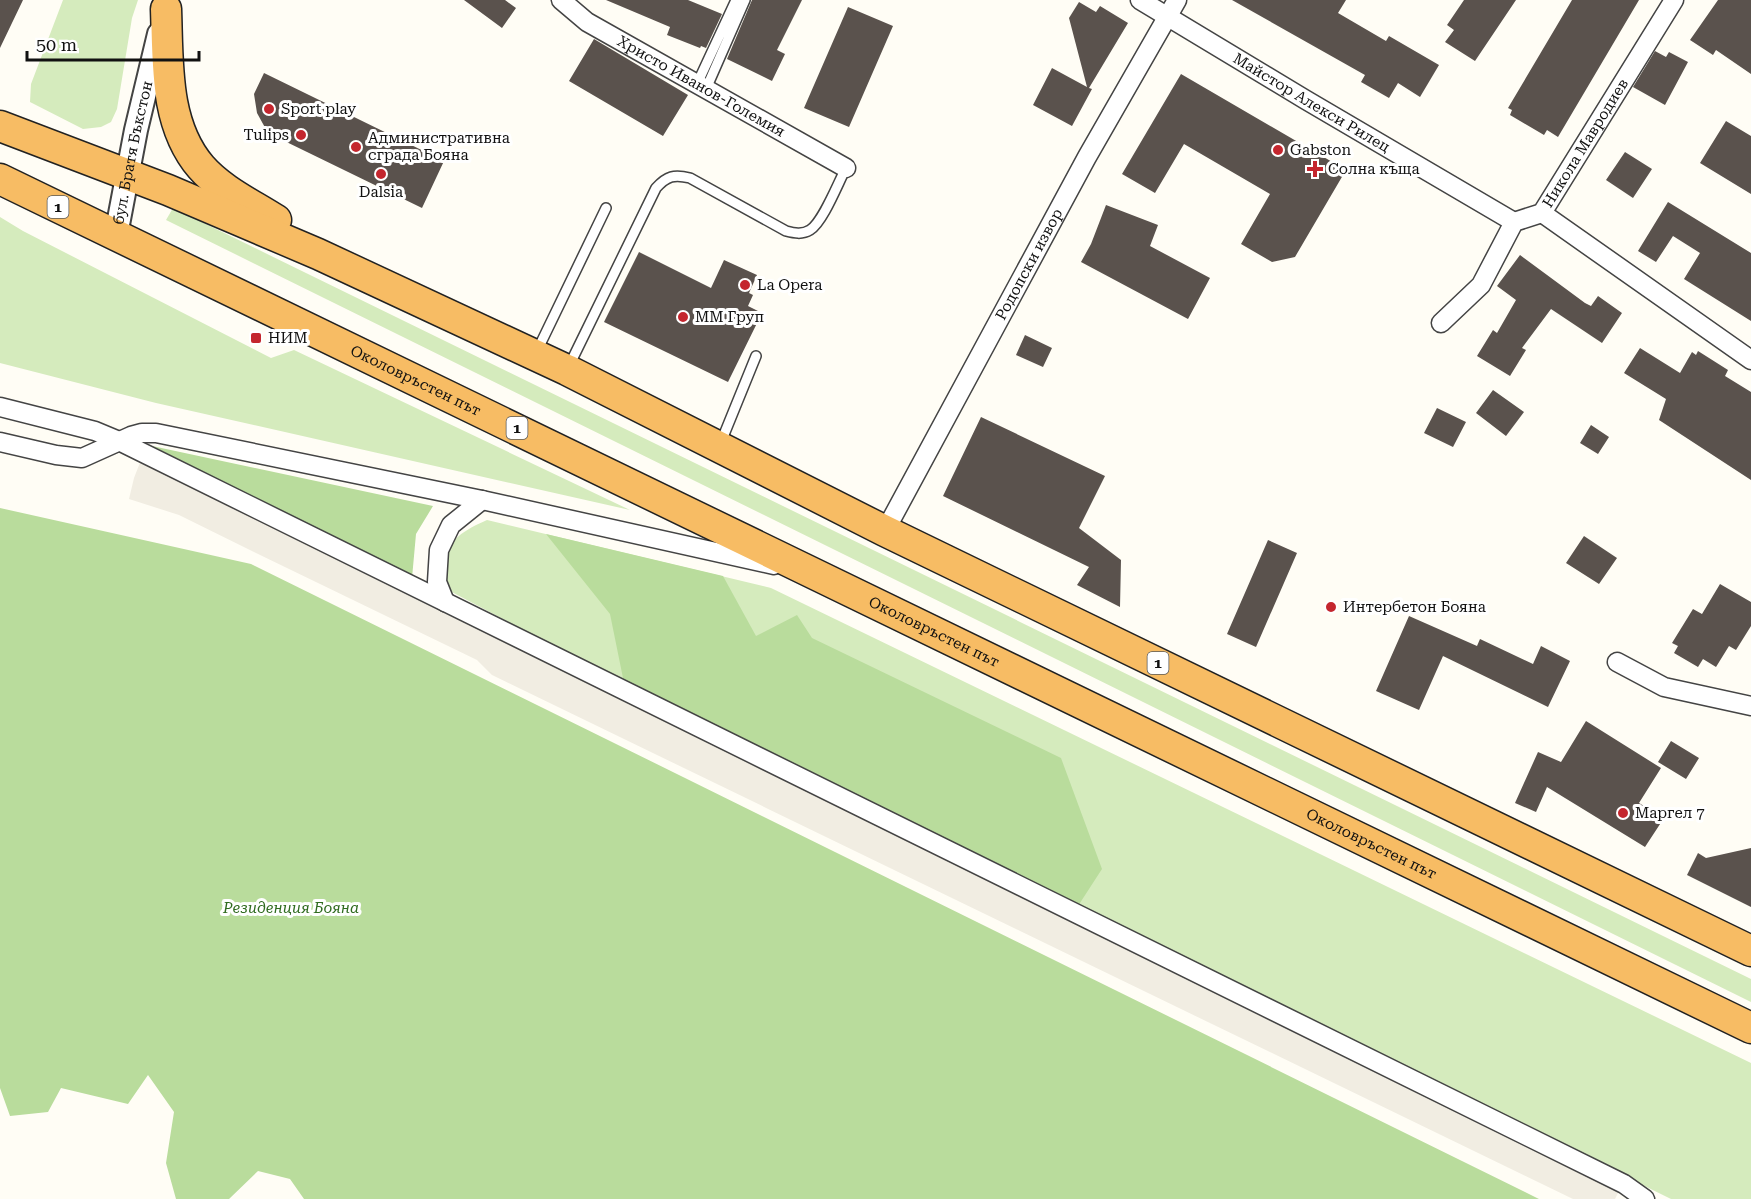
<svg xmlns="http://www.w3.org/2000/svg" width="1751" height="1199" font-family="'Roboto Serif',serif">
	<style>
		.green { fill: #d5ebbd }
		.forest { fill: #b9dc9c }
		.plaza { fill: #f1ede2 }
		.building { fill: #5a524d }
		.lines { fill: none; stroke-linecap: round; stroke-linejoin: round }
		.service-casing { stroke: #444; stroke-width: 12 }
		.minor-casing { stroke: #444; stroke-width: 21 }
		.tertiary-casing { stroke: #444; stroke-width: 26 }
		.trunk-casing { stroke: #222; stroke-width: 33 }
		.service { stroke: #fff; stroke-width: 9 }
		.minor { stroke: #fff; stroke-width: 18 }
		.tertiary { stroke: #fff; stroke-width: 22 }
		.trunk { stroke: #f7bc64; stroke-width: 30 }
		.poi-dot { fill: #c4262e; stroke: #fff; stroke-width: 2 }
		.labels { text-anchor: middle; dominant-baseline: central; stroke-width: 6; stroke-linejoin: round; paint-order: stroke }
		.shield { fill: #fff; stroke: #585858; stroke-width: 1.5 }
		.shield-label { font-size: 14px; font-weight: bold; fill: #111 }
		.street-label { font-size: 15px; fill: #111; stroke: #fff }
		.poi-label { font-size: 15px; fill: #111; stroke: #fff; text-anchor: start }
		.park-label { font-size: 15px; font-style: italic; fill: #2f6b1f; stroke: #fff }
	</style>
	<rect width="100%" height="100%" fill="#fffdf5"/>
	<path class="green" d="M63,0H138L132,18L117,109L111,122L101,127L83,129L30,102L31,84Z
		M173,208L1751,979V1002L166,220Z
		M0,217L23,231L271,358L294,350L630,510L156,403L0,363Z
		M487,520L771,588L1751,1063V1199H1671L624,683L448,590C447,582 444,574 444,566C444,540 467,529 487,520Z"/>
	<path class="forest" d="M152,446L433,506L416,534L412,578Z
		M0,508L251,564L1539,1199H304L290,1179L258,1171L229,1199H176L166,1163L174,1112L148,1075L128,1104L61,1088L48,1112L10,1116L0,1088Z
		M546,534L723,576L756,636L797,615L812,638L1061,758L1102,869L1078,906L624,683L610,614Z"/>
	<path class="plaza" d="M141,460L1621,1187L1615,1199H1573L492,675L477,660L256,553L179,515L129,499L134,478Z"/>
	<path class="building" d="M0,0H23L0,48Z
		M464,0H505L516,8L502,28Z
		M606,0H688L722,14L706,48L701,46L700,48L667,35L670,27Z
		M752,0H802L777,50L785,54L772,81L727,59Z
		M1232,0H1346L1338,13L1386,41L1389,36L1439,65L1420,97L1398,83L1389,98L1361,82L1365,75Z
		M1464,0H1516L1475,61L1445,42L1454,30L1447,25Z
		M1572,0H1639L1558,137L1547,130L1544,135L1510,115L1512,110L1508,108Z
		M1718,0H1751V74L1716,50L1713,55L1690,40Z
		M1079,2L1096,12L1100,6L1128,23L1089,88L1092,89L1072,126L1033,105L1052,68L1087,87L1069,18Z
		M848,7L893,26L849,127L804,108Z
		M594,39L688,95L663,136L569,81Z
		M1655,51L1666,57L1669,52L1688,62L1665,105L1633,87Z
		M264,73L444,161L422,208L268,133L257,113L254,94Z
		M1181,74L1346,170L1295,257L1272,262L1241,244L1270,194L1184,144L1155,193L1122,174Z
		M1726,121L1751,136V194L1700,163Z
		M1625,152L1652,169L1633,198L1606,180Z
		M1668,202L1751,253V321L1684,279L1700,253L1673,236L1656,262L1638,251Z
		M1106,205L1158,225L1150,246L1210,278L1188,319L1081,262L1091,244Z
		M639,252L711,288L724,260L757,275L749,293L753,295L748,306L762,313L728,382L604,322Z
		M1520,255L1585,303L1591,306L1598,296L1622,313L1602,343L1551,309L1522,348L1526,350L1510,376L1477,356L1493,330L1497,333L1516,300L1497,286Z
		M1025,335L1052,348L1043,367L1016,355Z
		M1640,348L1680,373L1692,352L1696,355L1698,351L1728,370L1725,376L1751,392V480L1659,420L1666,399L1624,373Z
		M1493,390L1524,412L1506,436L1476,413Z
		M1437,408L1466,422L1453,447L1424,433Z
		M981,417L1105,476L1079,528L1121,560L1120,607L1077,585L1089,567L943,496Z
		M1591,425L1609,437L1598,454L1580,443Z
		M1584,536L1617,558L1599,584L1566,563Z
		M1268,540L1297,553L1256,647L1227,634Z
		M1720,584L1751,602V626L1736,650L1729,646L1716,667L1703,659L1698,667L1674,653L1678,646L1672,643L1693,609L1702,614Z
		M1409,616L1477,646L1480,639L1533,664L1541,646L1570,661L1548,707L1443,656L1419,710L1376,691Z
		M1586,721L1661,768L1639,803L1664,818L1645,847L1547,787L1536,812L1515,803L1538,752L1561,762Z
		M1671,741L1699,758L1686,779L1658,762Z
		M1751,848V907L1687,875L1698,853L1706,858Z"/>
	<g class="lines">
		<g class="service-casing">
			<path id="service" d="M697,84L736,0
				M706,89L745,0
				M537,351L606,208
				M568,368L656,188C667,176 674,174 690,178L786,231C794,233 802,235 810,230C823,222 838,183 846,168
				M721,442L756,356"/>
		</g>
		<g class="minor-casing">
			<g id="minor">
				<path id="s1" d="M561,0L587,22L846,168"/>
				<path id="s2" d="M1140,0L1306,100L1514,222"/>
				<path d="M1542,213L1751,360"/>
				<path id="s3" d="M1441,323L1481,285L1514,222L1542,213L1674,0"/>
				<path d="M0,407L95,431L119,441L1624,1184L1645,1199"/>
				<path d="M0,442L56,455L82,458L131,436L142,433H156L482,500L774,565"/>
				<path id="s4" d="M885,531L1087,157L1177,0"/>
				<path d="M445,602L437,582L439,550L451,525L482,500"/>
				<path d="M1617,662L1664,687L1751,706"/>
			</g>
		</g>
		<g class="tertiary-casing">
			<g id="tertiary">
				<path id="s5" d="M116,235L136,130L159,34"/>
			</g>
		</g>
		<g class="trunk-casing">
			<g id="trunk">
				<path d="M166,9C168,61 164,124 201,167C221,190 251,204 276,220"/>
				<path d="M0,126L168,190L318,254L567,370L885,531L1751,951"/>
				<path id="s6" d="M0,179L1751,1028"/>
			</g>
		</g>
		<use href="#service" class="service"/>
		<use href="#minor" class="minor"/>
		<use href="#tertiary" class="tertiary"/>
		<use href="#trunk" class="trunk"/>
	</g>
	<g class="poi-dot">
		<circle cx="269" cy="109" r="6"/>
		<circle cx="301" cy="135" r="6"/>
		<circle cx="356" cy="147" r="6"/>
		<circle cx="1278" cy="150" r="6"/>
		<path d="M1312 160h6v6h6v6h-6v6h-6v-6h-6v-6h6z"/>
		<circle cx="381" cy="174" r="6"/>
		<circle cx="745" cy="285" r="6"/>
		<circle cx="683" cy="317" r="6"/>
		<rect x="250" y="332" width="12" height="12" rx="3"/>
		<circle cx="1331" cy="607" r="6"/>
		<circle cx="1623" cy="813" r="6"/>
	</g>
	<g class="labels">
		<g class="shield">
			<rect x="47.5" y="196" width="21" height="22" rx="4.5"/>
			<rect x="506.5" y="417" width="21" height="22" rx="4.5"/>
			<rect x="1147.5" y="652" width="21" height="22" rx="4.5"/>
		</g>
		<g class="shield-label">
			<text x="58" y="207">1</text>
			<text x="517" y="428">1</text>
			<text x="1158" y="663">1</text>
		</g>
		<g class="street-label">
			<text stroke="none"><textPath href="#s1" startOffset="165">Христо Иванов-Големия</textPath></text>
			<text stroke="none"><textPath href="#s2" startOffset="200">Майстор Алекси Рилец</textPath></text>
			<text stroke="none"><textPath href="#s3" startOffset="238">Никола Мавродиев</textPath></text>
			<text stroke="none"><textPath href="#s5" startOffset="84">бул. Братя Бъкстон</textPath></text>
			<text stroke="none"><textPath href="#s4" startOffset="303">Родопски извор</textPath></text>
			<text stroke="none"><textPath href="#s6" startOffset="462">Околовръстен път</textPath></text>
			<text stroke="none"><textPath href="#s6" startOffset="1038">Околовръстен път</textPath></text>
			<text stroke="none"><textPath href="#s6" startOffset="1524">Околовръстен път</textPath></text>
		</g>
		<g class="poi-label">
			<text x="281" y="109">Sport play</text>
			<text x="289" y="135" text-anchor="end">Tulips</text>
			<text x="368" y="138">Административна<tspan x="368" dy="17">сграда Бояна</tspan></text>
			<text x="1290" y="150">Gabston</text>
			<text x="1328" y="169">Солна къща</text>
			<text x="381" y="192" text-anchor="middle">Dalsia</text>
			<text x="757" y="285">La Opera</text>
			<text x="695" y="317">ММ Груп</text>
			<text x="268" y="338">НИМ</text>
			<text x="1343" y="607">Интербетон Бояна</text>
			<text x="1635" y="813">Маргел 7</text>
		</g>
		<g class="park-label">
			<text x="291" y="908">Резиденция Бояна</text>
		</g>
	</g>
	<path d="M27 51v9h172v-9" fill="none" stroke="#111111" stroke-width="3"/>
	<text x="36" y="51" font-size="18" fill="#111111" stroke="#ffffff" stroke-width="4.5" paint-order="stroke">50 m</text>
</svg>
